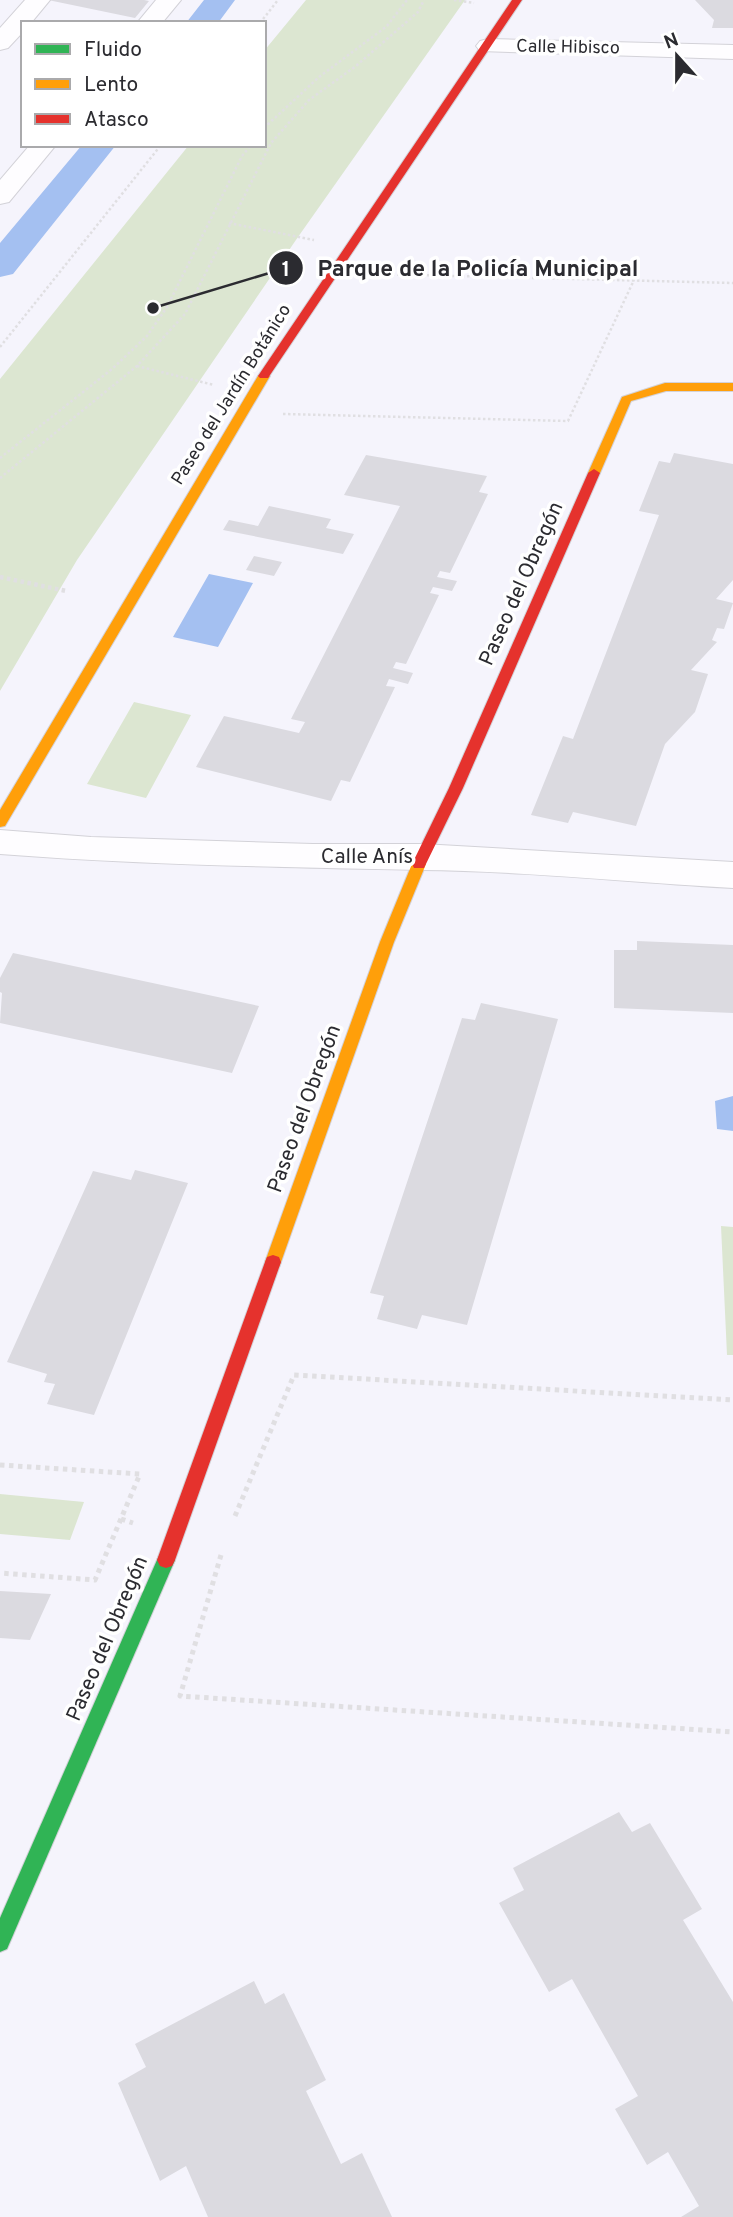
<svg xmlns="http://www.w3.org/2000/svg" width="733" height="2217" font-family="Overpass,sans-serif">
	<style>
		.green { fill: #dce6d1 }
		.water { fill: #a4c0f1 }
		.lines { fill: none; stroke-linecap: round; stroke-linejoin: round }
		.canal { fill: #a4c0f1; fill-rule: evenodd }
		.building { fill: #dbdae0 }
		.street-casing { stroke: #d3d2d8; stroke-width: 2 }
		.fast-casing { stroke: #d3d2d8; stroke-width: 2 }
		.slow-casing { stroke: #d3d2d8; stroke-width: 2 }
		.jam-casing { stroke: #d3d2d8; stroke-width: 2 }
		.path-far2 { stroke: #e0dfe2; stroke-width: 2.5; stroke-dasharray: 2.5 2.5; stroke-linecap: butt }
		.path-far1 { stroke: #e0dfe2; stroke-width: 4.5; stroke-dasharray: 3.5 3.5; stroke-linecap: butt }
		.path { stroke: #e0dfe2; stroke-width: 5; stroke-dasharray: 4.5 4.5; stroke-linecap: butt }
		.street { fill: #fefdff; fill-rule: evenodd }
		.fast { fill: #30b455; fill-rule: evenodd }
		.slow { fill: #ff9f0a; fill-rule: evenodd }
		.jam { fill: #e5322d; fill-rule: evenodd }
		.labels { text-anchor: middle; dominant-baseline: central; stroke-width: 7; stroke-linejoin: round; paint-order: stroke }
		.far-street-label { font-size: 18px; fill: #2b2b30; stroke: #fff }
		.street-label { font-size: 21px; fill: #2b2b30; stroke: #fff }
		.leader { fill: none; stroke: #2b2b30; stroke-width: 2.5 }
		.callout-dot { fill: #2b2b30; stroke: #fff; stroke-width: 2.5 }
		.mark-label { font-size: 21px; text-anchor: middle; font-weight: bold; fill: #fff }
		.callout-label { font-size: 23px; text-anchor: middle; font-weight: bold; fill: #2b2b30; stroke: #fff; stroke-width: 7; stroke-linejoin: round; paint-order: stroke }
	</style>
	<rect width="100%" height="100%" fill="#f5f4fc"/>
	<path class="green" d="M306,0H465L298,237L77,560L0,691V379L189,145H264V51Z
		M134,702L191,715L146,798L87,784Z
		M721,1226L733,1227V1355H727Z
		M0,1494L84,1502L70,1540L0,1534Z"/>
	<path class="water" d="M209,574L253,583L218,647L173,637Z
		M733,1096V1131L717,1129L715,1101Z"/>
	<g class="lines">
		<path class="canal" d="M204,0H235L218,23H186Z
			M82,145H116L13,274L0,277V243Z"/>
	</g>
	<path class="building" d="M48,0H144L149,1L135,18Z
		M695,0H733V28H712L714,20Z
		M674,453L733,464V580L716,599L733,603L724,629L717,628L712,640L717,642L691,670L708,674L695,712L665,744L636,826L573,812L568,823L531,815L563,736L573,739L659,515L639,511L659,461L670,463Z
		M366,455L487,476L479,492L488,494L450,573L440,571L437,577L457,581L452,591L433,587L430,593L439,595L406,664L396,662L393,668L413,673L408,684L389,679L386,686L395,687L350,782L341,780L331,801L196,767L224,716L299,733L305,722L291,719L400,506L344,495Z
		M269,506L331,519L326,528L354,534L343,554L223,530L229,520L258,526Z
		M254,556L282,562L274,576L246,570Z
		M637,941L733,945V1013L614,1008V950H637Z
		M13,953L259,1006L232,1073L0,1023L2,993L0,992V978Z
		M481,1003L558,1019L467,1325L422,1315L417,1329L377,1319L384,1296L370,1293L462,1018L475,1020Z
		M135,1170L188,1183L94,1415L47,1404L55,1384L44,1382L47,1374L7,1362L93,1171L131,1180Z
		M0,1591L51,1594L30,1640L0,1638Z
		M619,1812L632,1832L650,1823L702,1909L683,1920L733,2002V2217H681L699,2206L668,2152L647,2165L615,2109L638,2096L572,1979L549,1992L499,1903L524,1890L513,1868Z
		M254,1981L265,2004L284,1993L326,2080L306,2091L341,2164L362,2153L392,2217H208L186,2166L160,2181L118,2083L146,2067L135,2044Z"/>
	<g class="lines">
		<g class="street-casing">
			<path id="street" d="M25,0H50L31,23H23V32L8,48L0,50V28Z
				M156,0H181L162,23H137Z
				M488,39L733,45V59L480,51L476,46L480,41Z
				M30,145H56L9,202L0,204V180Z
				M0,830L91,837L313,844H422L733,862V888C629,882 524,871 420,870C280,867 140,865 0,854Z"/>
		</g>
		<g class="fast-casing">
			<path id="fast" d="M166,1552L172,1554L175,1560L7,1949L0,1952V1918L157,1560L160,1554Z"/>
		</g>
		<g class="slow-casing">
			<path id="slow" d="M264,373L270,376L5,826L0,827V810L258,376Z
				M665,383H733V391H666L631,401L600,473L594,477L590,476L588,473L622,397Z
				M419,859L426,864L394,942L281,1262L279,1267L273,1269L267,1267L265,1262L380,942L412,864Z"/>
		</g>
		<g class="jam-casing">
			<path id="jam" d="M512,0H522L268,378H260L258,376Z
				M594,469L600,473L463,788L424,868H414L412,864L449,788L588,473Z
				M273,1255L279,1257L281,1262L175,1560L172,1566L166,1568L160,1566L157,1560L265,1262L267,1257Z"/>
		</g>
		<path class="path-far2" d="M454,0L474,3
			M260,23L278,0
			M264,128L319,77L387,26L407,0
			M229,223L314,240
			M377,274L733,283
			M0,347L161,145
			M137,366L214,385
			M283,414L568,421L634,280
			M0,458L112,369L147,336L167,307L242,156L251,145
			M0,478L137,366L185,314L271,143L309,100L356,66L418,12L424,0"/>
		<path class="path-far1" d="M0,577L66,591"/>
		<path class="path" d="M0,1465L140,1474L95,1580L0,1573
			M235,1516L294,1375L733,1400
			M121,1519L133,1523
			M221,1555L180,1696L733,1732"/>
		<use href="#street" class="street"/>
		<use href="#fast" class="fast"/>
		<use href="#slow" class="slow"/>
		<use href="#jam" class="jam"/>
	</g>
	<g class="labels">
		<g class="far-street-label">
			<text transform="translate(568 48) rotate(1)">Calle Hibisco</text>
			<text transform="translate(232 395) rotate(-58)">Paseo del Jardín Botánico</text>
		</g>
		<g class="street-label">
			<text transform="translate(522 584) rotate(-66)">Paseo del Obregón</text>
			<text x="367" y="857">Calle Anís</text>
			<text transform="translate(305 1109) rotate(-70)">Paseo del Obregón</text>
			<text transform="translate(108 1639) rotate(-67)">Paseo del Obregón</text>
		</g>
	</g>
	<path class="leader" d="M153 308L286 268"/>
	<g class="callout-dot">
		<circle cx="153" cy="308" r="7"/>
		<circle cx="286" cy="268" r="18"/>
	</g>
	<g class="mark-label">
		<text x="286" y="276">1</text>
	</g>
	<g class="callout-label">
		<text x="478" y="276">Parque de la Policía Municipal</text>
	</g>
	<rect x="21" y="21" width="245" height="126" fill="#ffffff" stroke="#aaaaac" stroke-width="2"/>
	<rect x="35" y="44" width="35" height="10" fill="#30b455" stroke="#aaaaac" stroke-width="2"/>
	<text x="84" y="56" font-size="21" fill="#2b2b30">Fluido</text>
	<rect x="35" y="79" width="35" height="10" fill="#ff9f0a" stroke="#aaaaac" stroke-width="2"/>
	<text x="84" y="91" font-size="21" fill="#2b2b30">Lento</text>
	<rect x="35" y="114" width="35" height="10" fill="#e5322d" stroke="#aaaaac" stroke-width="2"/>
	<text x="84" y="126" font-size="21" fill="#2b2b30">Atasco</text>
	<g transform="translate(677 56) rotate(339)" stroke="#ffffff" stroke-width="5" paint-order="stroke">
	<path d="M0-5L12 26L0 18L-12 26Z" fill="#2b2b30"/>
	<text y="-10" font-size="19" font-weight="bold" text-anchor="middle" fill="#2b2b30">N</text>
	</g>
</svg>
